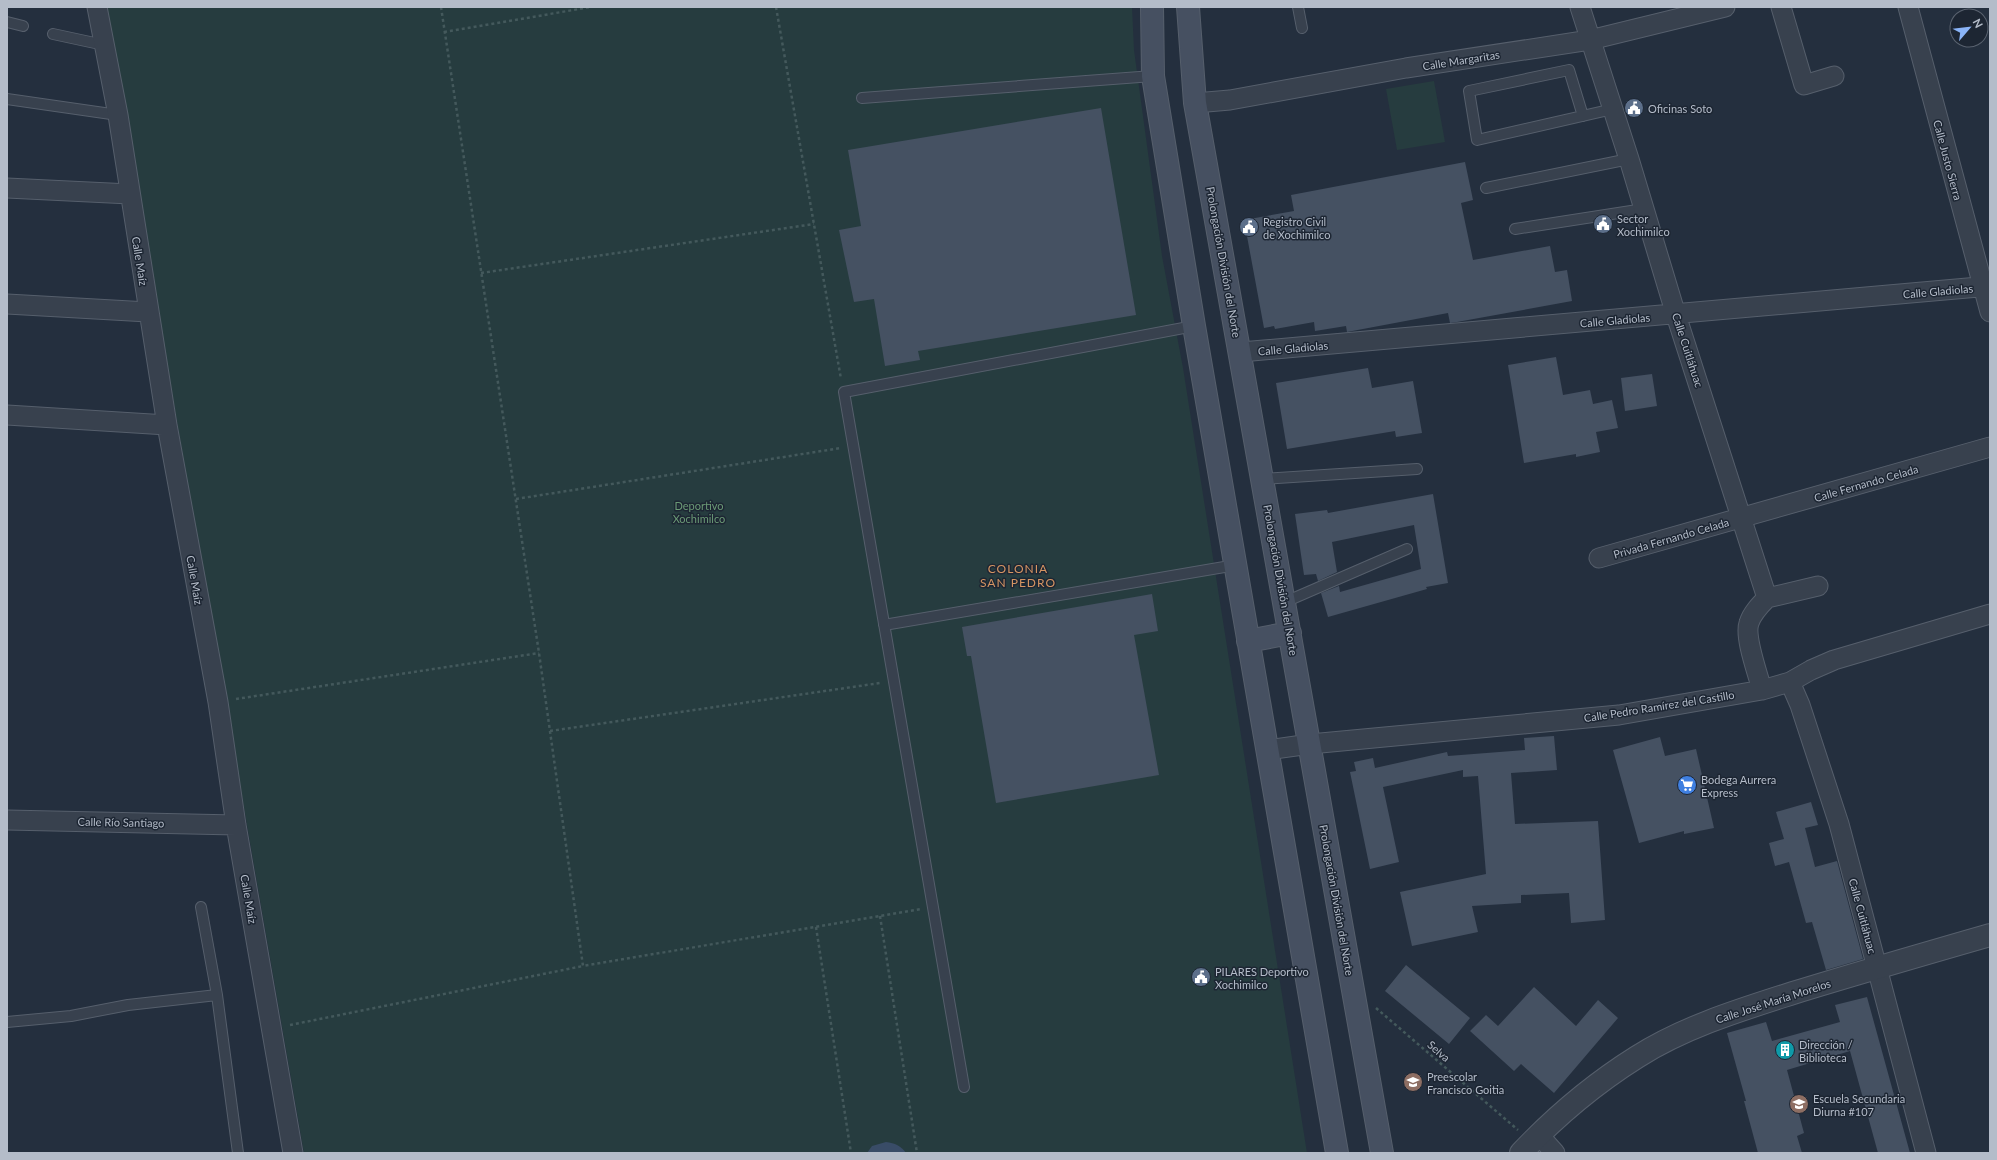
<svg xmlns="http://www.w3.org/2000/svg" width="1997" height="1160" font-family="Lato,sans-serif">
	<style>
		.green { fill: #263c3f }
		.water { fill: #394c67 }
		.building { fill: #455162 }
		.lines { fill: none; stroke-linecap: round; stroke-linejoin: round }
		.service-casing { stroke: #565f6c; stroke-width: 12 }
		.minor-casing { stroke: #565f6c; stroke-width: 21 }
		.tertiary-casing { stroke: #565f6c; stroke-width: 24 }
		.secondary-casing { stroke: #565f6c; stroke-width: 24 }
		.path { stroke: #44595c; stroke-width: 2.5; stroke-dasharray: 3 3; stroke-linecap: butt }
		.service { stroke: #38414e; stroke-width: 10 }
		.minor { stroke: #38414e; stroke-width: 19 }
		.tertiary { stroke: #38414e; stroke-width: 22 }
		.secondary { stroke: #465061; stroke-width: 22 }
		.labels { text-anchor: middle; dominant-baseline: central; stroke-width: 3; stroke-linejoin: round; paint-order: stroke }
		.street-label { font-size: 11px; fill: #b4bcc9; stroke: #1d2633 }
		.poi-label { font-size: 11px; fill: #b4bcc9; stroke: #1d2633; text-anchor: start }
		.park-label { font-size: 11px; fill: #6b9a76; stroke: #1d2633 }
		.neighbourhood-label { font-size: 12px; letter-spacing: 1px; fill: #d59563; stroke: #1d2633 }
	</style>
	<rect width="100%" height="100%" fill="#242f3e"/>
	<path class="green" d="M105,7H1132L1134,50L1162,256L1183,368L1307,1153H304Z
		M1434,81L1445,142L1397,150L1386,89Z"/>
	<path class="water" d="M886,1142C895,1143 901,1146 906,1153H867L872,1146Z"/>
	<path class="building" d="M1101,108L1136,315L918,351L920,360L885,366L874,299L854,302L839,230L861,226L848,150Z
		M1465,162L1473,200L1461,203L1473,260L1550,246L1555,272L1567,270L1572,301L1457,322L1450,323L1448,313L1347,332L1346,326L1315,331L1314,322L1275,329L1274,326L1264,328L1244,220L1294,211L1291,195Z
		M1556,357L1563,395L1590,390L1593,404L1612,400L1618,428L1596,432L1600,452L1576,457V454L1524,463L1508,365Z
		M1368,368L1372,388L1413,381L1422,433L1396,437L1395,431L1287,449L1276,383Z
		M1652,374L1657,406L1625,411L1621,378Z
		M1433,494L1448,583L1426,587L1427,589L1328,617L1321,593L1339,586L1340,592L1421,569L1414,525L1332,542L1337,572L1318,581L1316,574L1304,575L1295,514L1327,510L1328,513Z
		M1152,594L1158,631L1134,635L1159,775L996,803L971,656H967L962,627Z
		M1554,736L1557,770L1511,773L1515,824L1598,821L1605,920L1571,923L1569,893L1521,895V903L1472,906L1478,932L1412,946L1400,892L1486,874L1478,776L1463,777V770L1383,787L1399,862L1370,869L1350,772L1356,771L1354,762L1373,758L1375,768L1447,752L1448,756L1525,750L1524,738Z
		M1660,737L1665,756L1696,749L1714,828L1684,834V831L1639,843L1613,750Z
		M1811,802L1818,825L1805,828L1815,867L1837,861L1863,959L1826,970L1812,922L1806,923L1789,862L1775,866L1769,843L1784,839L1776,812Z
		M1406,965L1470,1018L1449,1044L1385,991Z
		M1534,987L1576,1026L1598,1000L1618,1018L1554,1093L1521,1064L1514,1071L1470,1031L1486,1015L1498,1026Z
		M1867,997L1910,1153H1878L1850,1051L1787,1070L1804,1133L1797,1136L1802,1153H1758L1744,1101H1746L1727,1033L1766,1022L1772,1041L1840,1022L1835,1005Z"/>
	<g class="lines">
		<g class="service-casing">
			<path id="service" d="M1298,7L1302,28
				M7,22L23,26
				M53,34L104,45
				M862,98L1153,76
				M7,99L118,115
				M1583,116L1569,70L1469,91L1477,140L1613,109
				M1486,188L1629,159
				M1515,229L1644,209
				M1263,479L1417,469
				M1285,602L1407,549
				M884,625L1236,565
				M201,907L217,995
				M7,1022L71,1016L128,1005L217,995L238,1153
				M964,1087L844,392L1194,326"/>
		</g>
		<g class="minor-casing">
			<path id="minor" d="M97,7L118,115L167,425L218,702L236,825L293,1153
				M1580,7L1629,159L1676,315L1767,598C1760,605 1752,613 1749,623C1744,637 1758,674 1762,690
				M1781,7L1804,85L1834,76
				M1908,7L1990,312
				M1195,103L1230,100L1406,68L1590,40L1725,7
				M7,188L130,194
				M7,304L148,312
				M1241,352L1990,286
				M7,415L167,425
				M1599,558L1990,447
				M1767,598L1818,586
				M1790,682L1800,705L1839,824L1926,1153
				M1267,750L1310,744L1619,715L1762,690L1790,682L1811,670L1834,660L1990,614
				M7,820L236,825
				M1538,1134L1555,1153"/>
		</g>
		<g class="tertiary-casing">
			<path id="tertiary" d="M1521,1153C1556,1116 1594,1084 1637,1057C1684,1027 1740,1010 1793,993C1858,973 1924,954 1990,935"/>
		</g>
		<g class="secondary-casing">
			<path id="secondary" d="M1152,7L1153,76L1194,326L1337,1153
				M1188,7L1195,103L1382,1153
				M1248,641L1290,633"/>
		</g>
		<path class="path" d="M441,7L539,653L583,966L921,909
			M776,7L841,379
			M444,32L591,7
			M481,273L814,224
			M516,499L841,448
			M236,699L539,653
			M550,731L880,683
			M880,916L917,1153
			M816,927L851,1153
			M1376,1008L1518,1130
			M290,1025L583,966"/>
		<use href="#service" class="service"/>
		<use href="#minor" class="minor"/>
		<use href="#tertiary" class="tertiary"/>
		<use href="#secondary" class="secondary"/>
	</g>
	<defs>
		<g id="civic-disc" transform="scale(1)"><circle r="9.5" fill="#5c6f8a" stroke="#1d2633"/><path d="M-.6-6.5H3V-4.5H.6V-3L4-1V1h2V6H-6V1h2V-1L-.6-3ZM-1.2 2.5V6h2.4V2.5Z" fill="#fff"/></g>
		<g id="supermarket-disc" transform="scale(1)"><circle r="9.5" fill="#3f7fe0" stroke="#1d2633"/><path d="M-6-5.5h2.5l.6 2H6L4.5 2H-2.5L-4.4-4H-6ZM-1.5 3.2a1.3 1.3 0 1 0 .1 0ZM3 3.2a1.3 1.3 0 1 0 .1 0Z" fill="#fff"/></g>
		<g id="building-disc" transform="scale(1)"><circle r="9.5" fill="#0f9aa8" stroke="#1d2633"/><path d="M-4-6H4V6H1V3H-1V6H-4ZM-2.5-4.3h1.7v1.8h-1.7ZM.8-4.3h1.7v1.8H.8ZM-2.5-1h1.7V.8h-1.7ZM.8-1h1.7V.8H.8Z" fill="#fff"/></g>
		<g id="school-disc" transform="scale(1)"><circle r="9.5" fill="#8d6e63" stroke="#1d2633"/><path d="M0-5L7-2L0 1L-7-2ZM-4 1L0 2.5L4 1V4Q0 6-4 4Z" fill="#fff"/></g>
	</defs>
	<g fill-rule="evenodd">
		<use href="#civic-disc" x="1634" y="108"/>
		<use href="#civic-disc" x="1603" y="224"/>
		<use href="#civic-disc" x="1249" y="227"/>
		<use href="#supermarket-disc" x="1687" y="785"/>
		<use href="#civic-disc" x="1201" y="977"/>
		<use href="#building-disc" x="1785" y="1050"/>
		<use href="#school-disc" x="1413" y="1082"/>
		<use href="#school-disc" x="1799" y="1104"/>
	</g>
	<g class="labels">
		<g class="street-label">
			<text transform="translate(1461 60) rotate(-9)">Calle Margaritas</text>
			<text transform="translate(1948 160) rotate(75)">Calle Justo Sierra</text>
			<text transform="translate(140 261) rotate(81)">Calle Maíz</text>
			<text transform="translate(1224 262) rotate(80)">Prolongación División del Norte</text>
			<text transform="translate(1938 291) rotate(-5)">Calle Gladiolas</text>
			<text transform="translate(1615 320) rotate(-5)">Calle Gladiolas</text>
			<text transform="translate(1293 348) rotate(-5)">Calle Gladiolas</text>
			<text transform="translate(1688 350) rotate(72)">Calle Cuitláhuac</text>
			<text transform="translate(1866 483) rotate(-16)">Calle Fernando Celada</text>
			<text transform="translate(1671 538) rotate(-16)">Privada Fernando Celada</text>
			<text transform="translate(195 580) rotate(80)">Calle Maíz</text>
			<text transform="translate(1281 580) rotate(80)">Prolongación División del Norte</text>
			<text transform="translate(1659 706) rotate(-9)">Calle Pedro Ramírez del Castillo</text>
			<text transform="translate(121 822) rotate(1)">Calle Río Santiago</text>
			<text transform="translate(249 899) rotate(80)">Calle Maíz</text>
			<text transform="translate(1337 900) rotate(80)">Prolongación División del Norte</text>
			<text transform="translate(1863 916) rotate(75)">Calle Cuitláhuac</text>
			<text transform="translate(1773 1001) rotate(-18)">Calle José María Morelos</text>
			<text transform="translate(1439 1051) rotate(41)">Selva</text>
		</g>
		<g class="poi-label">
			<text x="1648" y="108">Oficinas Soto</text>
			<text x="1617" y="218">Sector<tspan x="1617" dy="13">Xochimilco</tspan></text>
			<text x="1263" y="221">Registro Civil<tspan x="1263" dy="13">de Xochimilco</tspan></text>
			<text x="1701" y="779">Bodega Aurrera<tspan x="1701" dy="13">Express</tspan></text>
			<text x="1215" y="971">PILARES Deportivo<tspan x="1215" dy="13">Xochimilco</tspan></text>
			<text x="1799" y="1044">Dirección /<tspan x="1799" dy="13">Biblioteca</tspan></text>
			<text x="1427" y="1076">Preescolar<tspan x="1427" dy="13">Francisco Goitia</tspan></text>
			<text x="1813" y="1098">Escuela Secundaria<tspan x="1813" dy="13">Diurna #107</tspan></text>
		</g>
		<g class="park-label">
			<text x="699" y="505">Deportivo<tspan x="699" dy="13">Xochimilco</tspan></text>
		</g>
		<g class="neighbourhood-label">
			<text x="1018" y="568">COLONIA<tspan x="1018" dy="14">SAN PEDRO</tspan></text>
		</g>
	</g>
	<rect width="1997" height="1160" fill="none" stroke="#b4bcc9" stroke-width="16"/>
	<g transform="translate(1969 28) rotate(62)"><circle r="19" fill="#1d2633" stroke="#59626f"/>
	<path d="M0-3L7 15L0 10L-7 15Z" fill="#8ab4f8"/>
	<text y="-6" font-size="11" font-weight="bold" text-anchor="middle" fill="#b4bcc9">N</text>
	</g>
</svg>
